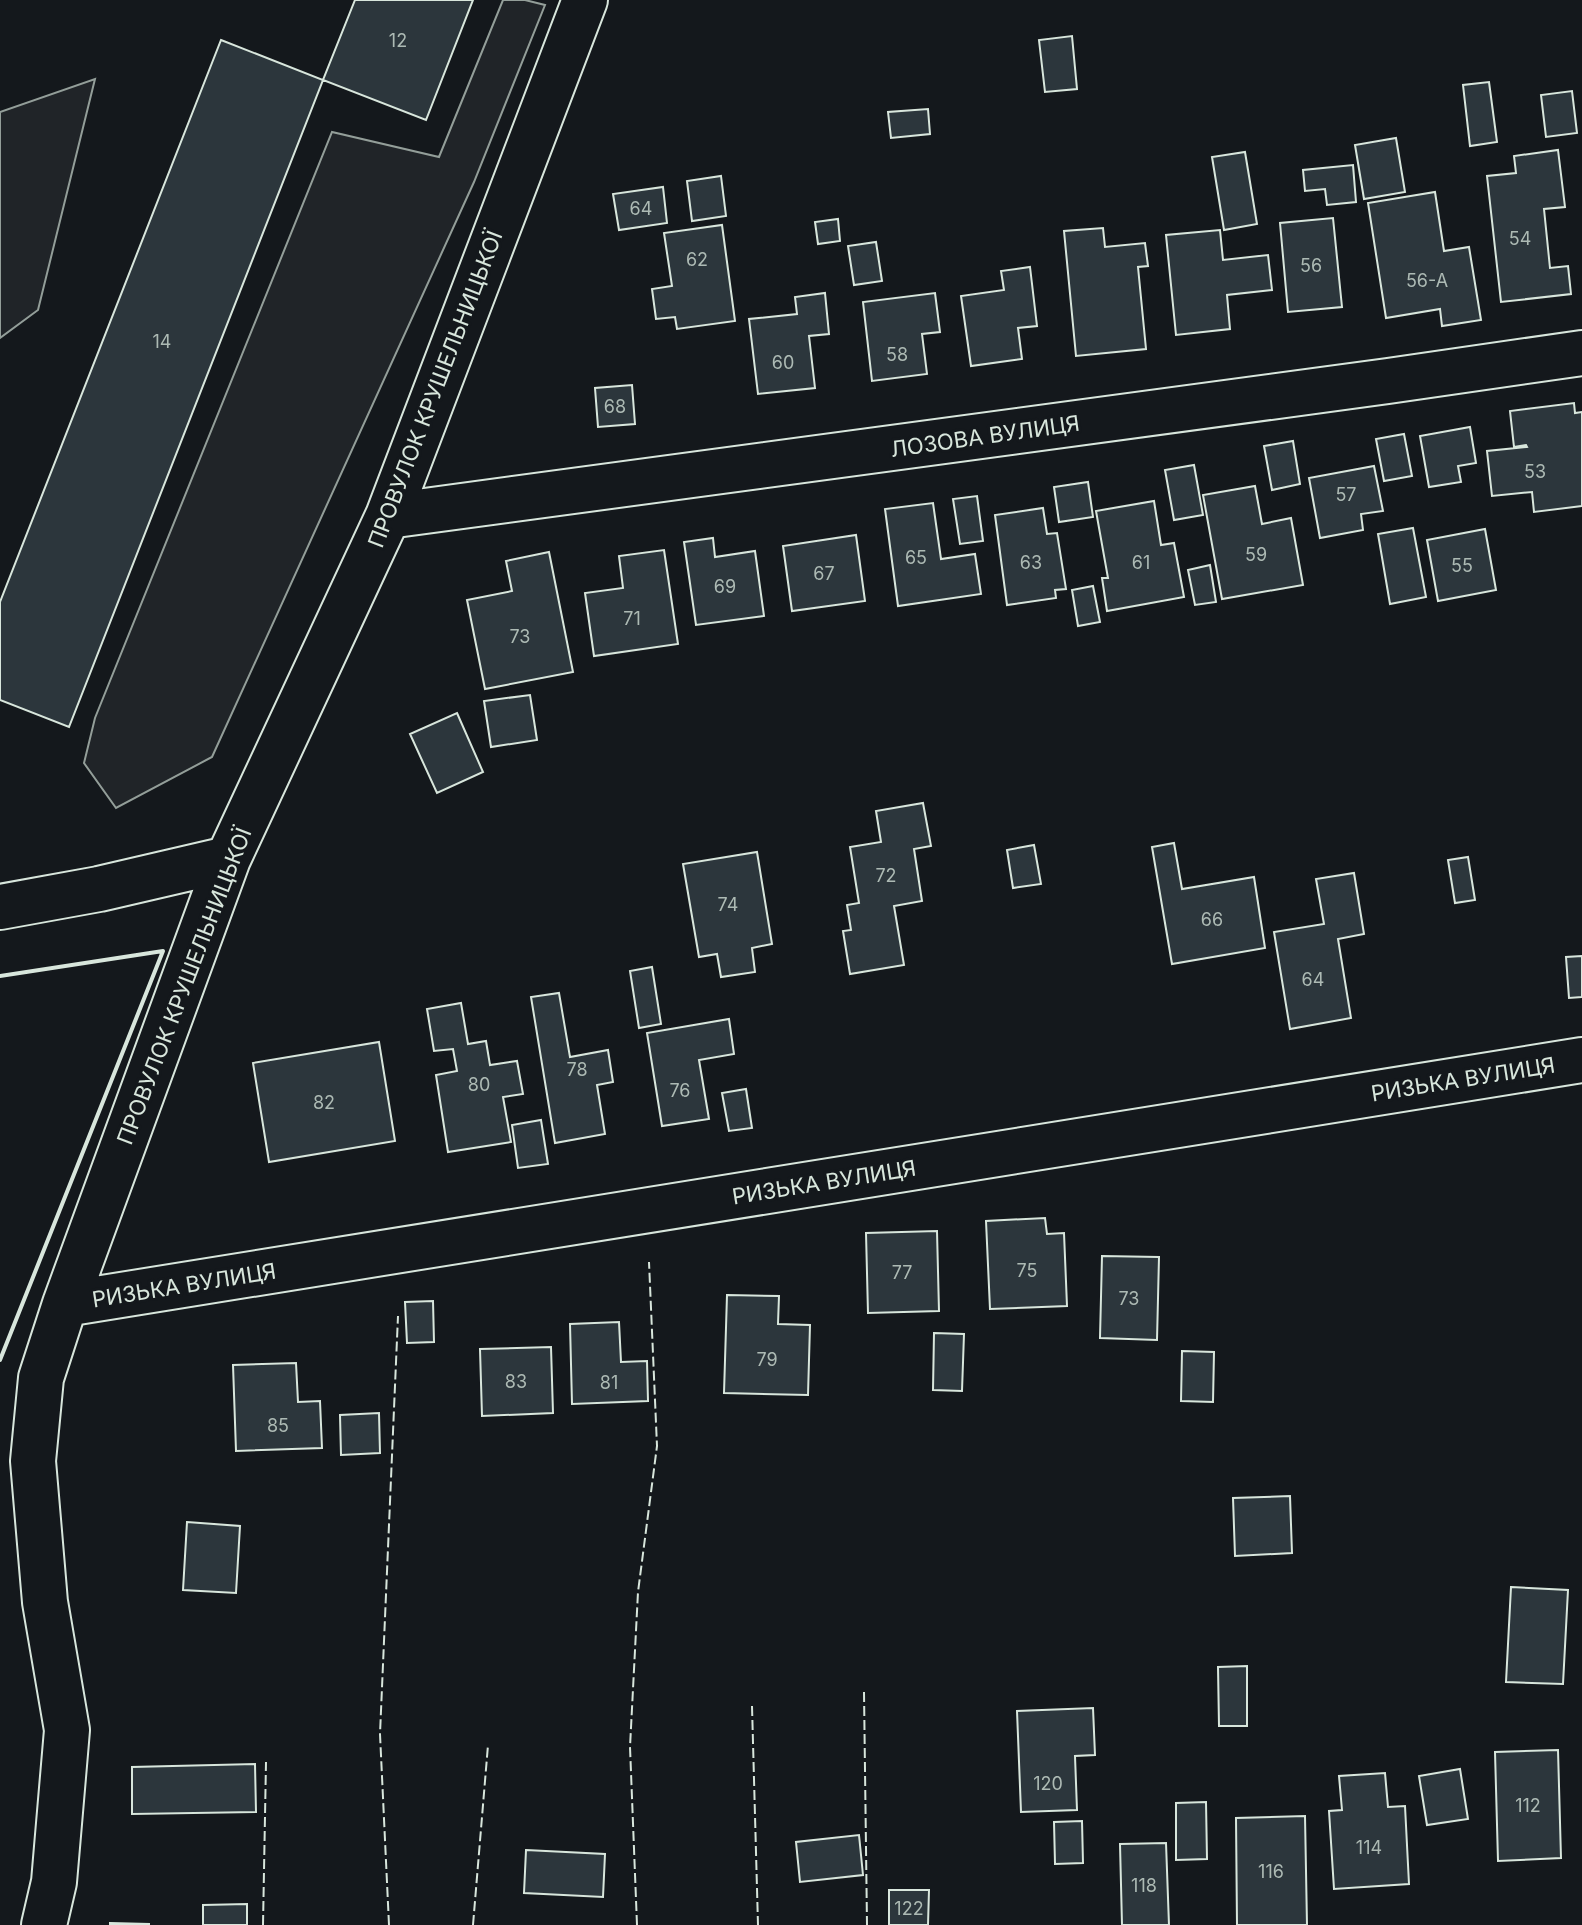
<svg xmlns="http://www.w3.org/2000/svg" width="1582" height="1925" font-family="Inter,sans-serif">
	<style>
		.green { fill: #202428; stroke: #939e99; stroke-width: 2 }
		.building { fill: #2c363c; stroke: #d8e6dc; stroke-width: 2 }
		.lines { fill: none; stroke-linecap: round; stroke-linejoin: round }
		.minor-casing { stroke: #d8e6dc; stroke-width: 48 }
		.minor { stroke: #14181c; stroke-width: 44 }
		.fence { stroke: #d8e6dc; stroke-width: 2; stroke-dasharray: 10 4; stroke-linecap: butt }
		.wall { stroke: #d8e6dc; stroke-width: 4 }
		.labels { text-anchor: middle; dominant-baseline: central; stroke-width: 6; stroke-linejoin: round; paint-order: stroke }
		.number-label { font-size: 18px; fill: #adbab4 }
		.street-label { font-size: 22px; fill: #d8e6dc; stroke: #14181c }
	</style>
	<rect width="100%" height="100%" fill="#14181c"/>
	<path class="green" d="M503,0H525L545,5L474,182L212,757L116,808L84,763L95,718L332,132L439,157Z
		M95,79L38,310L0,338V112Z"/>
	<path class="building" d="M355,0H473L426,120L323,80Z
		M1072,36L1077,89L1045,92L1039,40Z
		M221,40L323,80L69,727L0,700V602Z
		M1489,82L1497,142L1470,146L1463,85Z
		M1572,91L1577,133L1546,137L1541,95Z
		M928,109L930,134L891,138L888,112Z
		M1396,138L1405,192L1364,199L1355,145Z
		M1558,150L1565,207L1544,209L1550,268L1568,266L1571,294L1501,302L1487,176L1516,173L1514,156Z
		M1245,152L1257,224L1224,230L1212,157Z
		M1353,165L1356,202L1327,205L1325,189L1305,191L1303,170Z
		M721,176L726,216L692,221L687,181Z
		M663,187L667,223L619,230L613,194Z
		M1435,192L1444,251L1469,247L1481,320L1442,326L1440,309L1386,318L1368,203Z
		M1333,218L1342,307L1288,312L1280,223Z
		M838,219L840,241L818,244L815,222Z
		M722,225L735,321L677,329L675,317L656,319L652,289L672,286L664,233Z
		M1103,228L1105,247L1145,243L1148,266L1138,267L1146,349L1076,356L1064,231Z
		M1220,230L1223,260L1268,255L1272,290L1227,295L1230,329L1176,335L1166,235Z
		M876,242L882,281L854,285L848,246Z
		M1030,267L1037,326L1018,328L1022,359L971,366L961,296L1004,290L1001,271Z
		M825,293L829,334L809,336L815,388L758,394L749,319L797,314L795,297Z
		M935,293L940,332L922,334L927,374L872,381L863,302Z
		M632,385L635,424L598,427L595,388Z
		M1574,403L1575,413L1582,412V506L1534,512L1532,492L1492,496L1487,451L1527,447L1526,445L1514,447L1510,411Z
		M1470,427L1476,463L1458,466L1461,482L1429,487L1420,436Z
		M1404,434L1412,476L1384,481L1376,439Z
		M1293,441L1300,484L1272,490L1264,446Z
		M1194,465L1203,515L1174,520L1165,470Z
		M1374,466L1383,511L1361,514L1363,530L1320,538L1309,478Z
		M1088,482L1093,517L1059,522L1054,487Z
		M1255,486L1262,524L1291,518L1303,585L1222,599L1203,495Z
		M977,496L983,541L960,544L953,499Z
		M1154,501L1161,545L1174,543L1184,597L1107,611L1102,578H1108L1096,511Z
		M933,503L941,559L975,554L981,594L898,606L885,509Z
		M1043,508L1047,534L1057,533L1066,589L1055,590L1056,598L1007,605L995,515Z
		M1413,528L1426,597L1390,604L1378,534Z
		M1485,529L1496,590L1438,601L1427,540Z
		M856,535L865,601L792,611L783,546Z
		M713,538L715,557L755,551L764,616L696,625L684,542Z
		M664,550L678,644L594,656L585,593L623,588L619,556Z
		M549,552L573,672L485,689L467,600L512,591L506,561Z
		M1210,565L1216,602L1195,605L1188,570Z
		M1093,586L1100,622L1078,626L1072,590Z
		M530,695L537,740L491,747L484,701Z
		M457,713L483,772L437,793L410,734Z
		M923,803L931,846L914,849L922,901L894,906L904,965L850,974L843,931L851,930L847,905L859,903L850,847L881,842L876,811Z
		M1174,843L1182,889L1254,877L1265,948L1172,964L1152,847Z
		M1034,845L1041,884L1013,888L1007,850Z
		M757,852L772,944L752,948L755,972L721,977L717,954L699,957L683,864Z
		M1468,857L1475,900L1455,903L1448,860Z
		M1354,873L1364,934L1338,939L1351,1018L1290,1029L1274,932L1324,924L1316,879Z
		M1582,956V997L1569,998L1566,957Z
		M652,967L661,1024L639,1028L630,971Z
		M559,993L570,1057L608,1050L613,1082L597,1085L605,1134L555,1143L531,997Z
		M461,1003L468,1044L486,1041L490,1065L517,1061L523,1094L503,1097L511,1142L448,1152L436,1075L457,1071L453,1049L434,1051L427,1009Z
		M729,1019L734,1054L699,1060L709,1119L662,1126L647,1033Z
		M379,1042L395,1141L269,1162L253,1063Z
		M746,1089L752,1128L729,1131L722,1093Z
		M541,1120L548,1164L518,1168L512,1125Z
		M1045,1218L1047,1234L1064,1233L1067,1306L990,1309L986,1221Z
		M937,1231L939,1311L868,1313L866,1233Z
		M1102,1256L1159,1257L1157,1340L1100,1338Z
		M727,1295L779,1296L778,1324L810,1325L808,1395L724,1393Z
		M433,1301L434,1342L407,1343L405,1302Z
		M619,1322L621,1362L647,1361L648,1401L572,1404L570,1324Z
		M934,1333L964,1334L962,1391L933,1390Z
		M551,1347L553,1413L482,1416L480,1349Z
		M1182,1351L1214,1352L1213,1402L1181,1401Z
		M296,1363L298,1402L320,1401L322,1448L236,1451L233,1365Z
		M379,1413L380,1453L341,1455L340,1415Z
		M1290,1496L1292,1553L1235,1556L1233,1498Z
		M187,1522L240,1526L236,1593L183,1590Z
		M1511,1587L1568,1590L1563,1684L1506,1682Z
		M1247,1666V1726H1219L1218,1667Z
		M1093,1708L1095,1755L1075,1756L1077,1810L1021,1812L1017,1711Z
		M1558,1750L1561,1858L1498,1861L1495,1752Z
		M255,1764L256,1812L132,1814V1767Z
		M1460,1769L1468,1819L1427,1825L1419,1776Z
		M1385,1773L1388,1807L1405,1806L1409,1884L1334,1889L1329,1811L1342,1810L1339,1776Z
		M1206,1802L1207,1859L1176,1860V1803Z
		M1305,1816L1307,1925H1237L1236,1818Z
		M1082,1821L1083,1863L1055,1864L1054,1822Z
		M859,1835L863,1875L800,1882L796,1842Z
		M1166,1843L1169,1925H1122L1120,1844Z
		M526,1850L605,1854L603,1897L524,1893Z
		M889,1890H929L928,1925H889Z
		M247,1904V1925H203V1905Z
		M110,1923L149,1924V1925H110Z"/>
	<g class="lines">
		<g class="minor-casing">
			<path id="minor" d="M388,516L1388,381L1582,353
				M0,907L99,889L228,859
				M65,1304L1582,1060
				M44,1925L54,1882L67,1730L45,1602L33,1461L41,1378L65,1304L228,859L388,516L585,0"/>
		</g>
		<use href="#minor" class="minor"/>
		<path class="fence" d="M864,1692L867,1925
			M752,1706L758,1925
			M263,1925L266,1762
			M389,1925L380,1734L398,1316
			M473,1925L488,1745
			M637,1925L630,1747L638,1592L657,1446L649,1262"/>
		<path class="wall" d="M0,976L163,951L0,1360"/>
	</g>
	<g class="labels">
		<g class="number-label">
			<text x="398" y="40">12</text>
			<text x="641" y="208">64</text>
			<text x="1520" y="238">54</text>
			<text x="697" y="259">62</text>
			<text x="1311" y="265">56</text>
			<text x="1427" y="280">56-А</text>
			<text x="162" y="341">14</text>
			<text x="897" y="354">58</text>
			<text x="783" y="362">60</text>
			<text x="615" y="406">68</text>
			<text x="1535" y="471">53</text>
			<text x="1346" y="494">57</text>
			<text x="1256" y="554">59</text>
			<text x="916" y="557">65</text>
			<text x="1031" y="562">63</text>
			<text x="1141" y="562">61</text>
			<text x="1462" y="565">55</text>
			<text x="824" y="573">67</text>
			<text x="725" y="586">69</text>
			<text x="632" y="618">71</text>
			<text x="520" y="636">73</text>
			<text x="886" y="875">72</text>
			<text x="728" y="904">74</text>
			<text x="1212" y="919">66</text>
			<text x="1313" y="979">64</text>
			<text x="577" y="1069">78</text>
			<text x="479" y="1084">80</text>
			<text x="680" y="1090">76</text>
			<text x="324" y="1102">82</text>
			<text x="1027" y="1270">75</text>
			<text x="902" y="1272">77</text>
			<text x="1129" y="1298">73</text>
			<text x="767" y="1359">79</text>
			<text x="516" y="1381">83</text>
			<text x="609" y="1382">81</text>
			<text x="278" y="1425">85</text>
			<text x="1048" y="1783">120</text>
			<text x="1528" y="1805">112</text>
			<text x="1369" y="1847">114</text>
			<text x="1271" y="1871">116</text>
			<text x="1144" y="1885">118</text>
			<text x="909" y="1908">122</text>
		</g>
		<g class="street-label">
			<text transform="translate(435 389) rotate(-69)">ПРОВУЛОК КРУШЕЛЬНИЦЬКОЇ</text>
			<text transform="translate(985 436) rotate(-8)">ЛОЗОВА ВУЛИЦЯ</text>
			<text transform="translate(184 986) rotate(-69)">ПРОВУЛОК КРУШЕЛЬНИЦЬКОЇ</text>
			<text transform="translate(1463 1079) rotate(-9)">РИЗЬКА ВУЛИЦЯ</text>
			<text transform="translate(824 1182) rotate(-9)">РИЗЬКА ВУЛИЦЯ</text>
			<text transform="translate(184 1285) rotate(-9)">РИЗЬКА ВУЛИЦЯ</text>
		</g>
	</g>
</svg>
